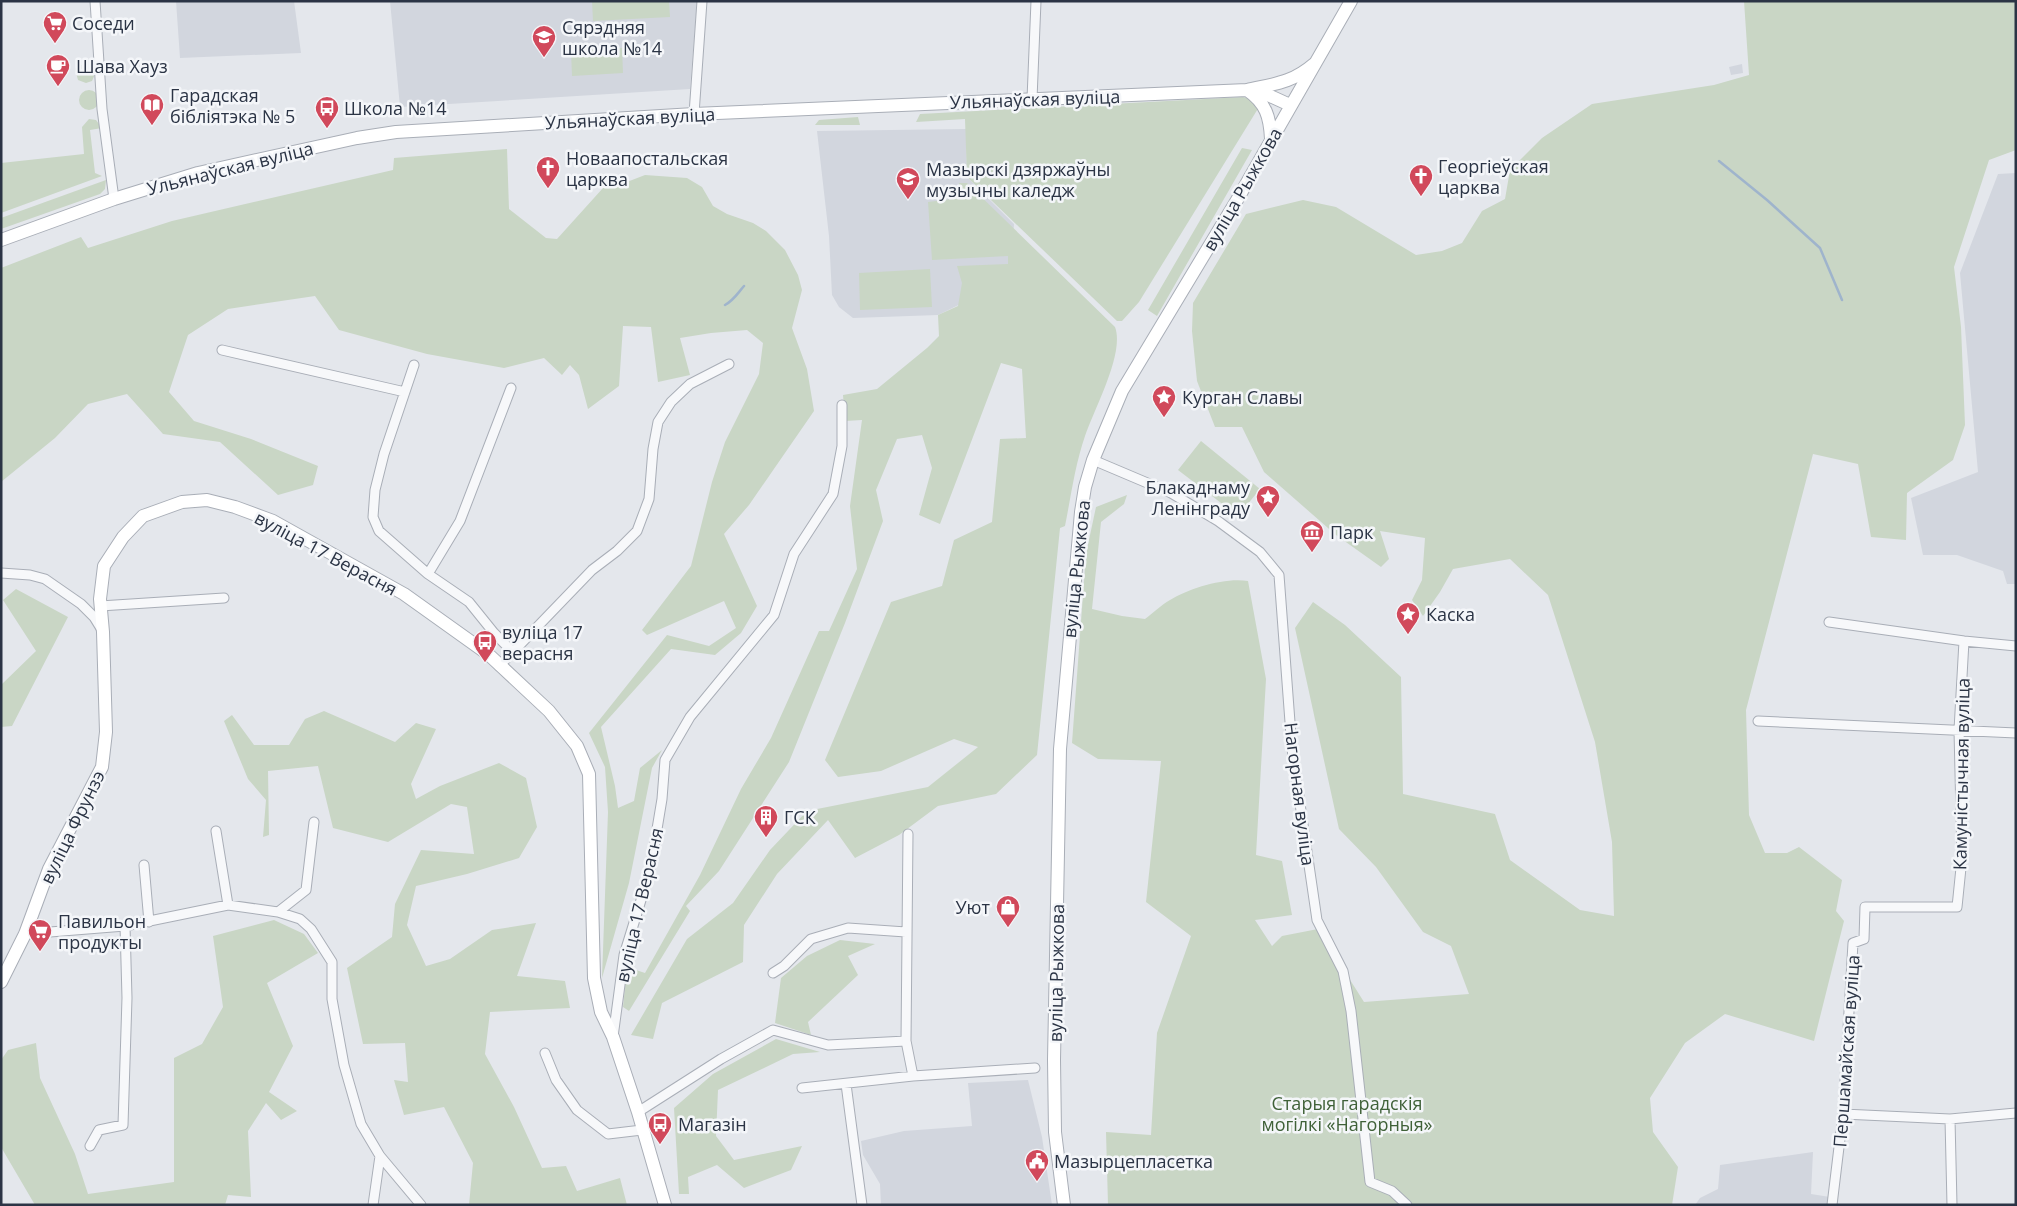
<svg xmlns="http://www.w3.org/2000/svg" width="2017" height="1206" font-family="'Open Sans',sans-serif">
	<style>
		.built { fill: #d2d6de }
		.green { fill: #c9d6c5 }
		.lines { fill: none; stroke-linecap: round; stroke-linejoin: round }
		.stream { stroke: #9fb4cc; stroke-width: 2.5 }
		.street-casing { stroke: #a9aeb7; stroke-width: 11 }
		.secondary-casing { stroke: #a9aeb7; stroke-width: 14 }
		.street { stroke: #f7f8fa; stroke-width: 9 }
		.secondary { stroke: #fff; stroke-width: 12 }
		.labels { text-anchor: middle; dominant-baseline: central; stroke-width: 5; stroke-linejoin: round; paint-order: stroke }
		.poi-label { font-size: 18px; fill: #2b3445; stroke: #f4f6f9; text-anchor: start }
		.street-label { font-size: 18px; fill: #2b3445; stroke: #f4f6f9 }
		.park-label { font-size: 18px; fill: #3f6138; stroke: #f4f6f9 }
	</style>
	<rect width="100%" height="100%" fill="#e4e7ec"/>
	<path class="built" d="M176,1H294L301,53L180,58Z
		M390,1H697L690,89L400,107Z
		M1742,64L1743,73L1731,75L1729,67Z
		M966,129L967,177L1014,224L1010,280L938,315L853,318L839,307L832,295L829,236L817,131Z
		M2016,173V584H2007L2003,571L1957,555H1923L1911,498L1978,472L1960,273L1998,174Z
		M1028,1080L1042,1137L1052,1205H881L880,1184L863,1155L861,1141L904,1131L972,1126L968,1083Z
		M1813,1152L1811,1194L1830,1197L1829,1205H1695L1700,1198L1718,1189L1720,1165Z"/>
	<path class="green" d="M592,1H669L670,17L593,21Z
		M1744,1H2016V150L1989,160L1954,267L1961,327L1965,425L1953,460L1907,493L1906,540L1871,537L1858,464L1813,454L1746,710L1749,815L1765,853H1787L1799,847L1842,880L1836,911L1844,921L1814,1041L1725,1014L1685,1043L1650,1098L1653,1132L1678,1167L1672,1205H1108L1106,1132L1151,1135L1157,1033L1191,936L1146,902L1161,761L1098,759L1072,743L1086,554L1096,507L1127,495L1124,504L1101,522L1092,609L1122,616L1145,619C1153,613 1161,605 1170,600C1189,588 1226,577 1248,581L1266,679L1256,855L1282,861L1292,915L1255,920L1272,946L1282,936L1318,929L1364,1002L1469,994L1451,946L1423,932L1376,867L1339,829L1295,628L1313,602L1345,625L1401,677L1403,794L1495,814L1510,860L1580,910L1614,916L1612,842L1595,742L1548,595L1510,559L1453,569L1440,592L1423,616L1412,600L1422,580L1425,538L1380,531L1389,559L1381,567L1336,535L1264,472L1242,427H1215L1197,381L1192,331L1193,303L1246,214L1303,200L1336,207L1416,255L1442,251L1462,243L1482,211L1505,199L1510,170L1542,138L1592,104L1714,85L1749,75Z
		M622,48L623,73L572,76L571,51Z
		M78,65H85L86,72H96L92,81L86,83L78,80L75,69Z
		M79 100a10 10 0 1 1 20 0a10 10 0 1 1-20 0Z
		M1243,97L1250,99L1259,107L1139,302L1122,321H1117L967,177L965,119L916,122L920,114Z
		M858,117L860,125H815L819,120Z
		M89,119L96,120L102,128L90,130L95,173L102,176L1,213V163L84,154L82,127Z
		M1242,148L1252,150L1157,316L1148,310Z
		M507,149L509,209L546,238L557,239L603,188L614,187L645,175L687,178L702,187L713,206L727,214L753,223L766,231L785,250L798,275L802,290L792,328L807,369L814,411L749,505L724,534L757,606L741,633L715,655L671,649L601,727L615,786L618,808L634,801L640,768L662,750L652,768L629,883L602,978L608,812L605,767L589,733L667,635L709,646L736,628L724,601L647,635L642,630L691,566L712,482L725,442L759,374L763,343L747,330L711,333L680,338L690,375L658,382L651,327L623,326L619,386L588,409L579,375L570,365L562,375L544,358L504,368L427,354L339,330L315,296L228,309L188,335L169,392L194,421L251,439L318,466L313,485L278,495L220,442L163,434L127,394L88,404L55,438L1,482V268L81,237L88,248L172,221L393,170L394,158Z
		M106,180L105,189L100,194L1,229V218Z
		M959,183H967L1115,327C1125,353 1094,409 1085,436C1075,465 1071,496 1065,526L1060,528L1037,755L996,794L938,806L899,835L855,858L828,820L777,874L744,925L743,962L662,1003L653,1039L631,1035L687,939L733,903L770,850L807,811L928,787L978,747L954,739L881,771L838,777L825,760L891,602L942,586L954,540L992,522L1000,439L1026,438L1022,369L1001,363L940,524L919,515L932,468L922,435L897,439L876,490L883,521L845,623L789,762L719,871L686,906L690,911L629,1011L623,1007L627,967L645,973L700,875L741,789L771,738L819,631H829L857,569L850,506L862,420L845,421L843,395L877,389L927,348L939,336L938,315L958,306L962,283L957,266L1008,264V256L932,260L928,202L960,198Z
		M930,269L932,307L860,310L859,273Z
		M1201,441L1260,489L1238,516L1178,470Z
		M16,589L68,617L12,726L1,727V685L36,651L3,600Z
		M324,711L395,742L416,723L436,729L411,784L416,799L440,786L499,763L526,778L537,827L519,858L467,874L416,886L407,925L426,966L450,959L492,930L536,923L517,976L565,981L570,1008L490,1012L485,1054L514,1107L542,1168L566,1166L577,1191L620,1178L627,1205H469L473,1163L444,1107L404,1115L394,1080L408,1082L405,1043L363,1044L347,968L392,937L395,904L421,850L474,854L467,807L451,804L388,842L333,828L318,766L268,771L269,835L263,837L266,800L248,779L224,721L232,715L254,745H289L305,719Z
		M274,920L304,934L318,953L267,983L293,1046L269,1092L297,1111L281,1120L266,1103L248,1131L251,1197L228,1195L225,1205H35L1,1147V1060L8,1050L36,1043L40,1078L75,1154L88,1194L174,1182V1058L202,1044L223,1007L213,936Z
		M840,940L875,944L848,956L858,975L808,1022L811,1035L775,1023L781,978L807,956Z
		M776,1039L820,1052L793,1054L718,1090L716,1136L734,1160L802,1146L791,1170L744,1188L717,1165L688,1177L689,1194H679L674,1108L713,1074Z"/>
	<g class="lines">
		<path class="stream" d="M1719,161L1767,200L1820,248L1842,300
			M725,305C734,300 737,294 744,286"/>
		<g class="street-casing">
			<path id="street" d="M95,1L102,109L114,199
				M1032,99L1036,1
				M694,114L702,1
				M222,350L405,392
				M414,365L384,454L375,490L373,517L379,531L428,574
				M1093,460L1171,493L1218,521L1260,552L1279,575L1292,749L1317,920L1343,971L1351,1011L1370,1182L1392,1191L1407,1205
				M1,573L30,575L45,579L81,604L94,617L102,630
				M100,606L224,598
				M1829,622L1964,641L2016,646
				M513,652L592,570L617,551L637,531L649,499L653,449L658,422L671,402L690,384L729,364
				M499,666L513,652L494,633L469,602L428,574L460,521L511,388
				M1758,721L2016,733
				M216,831L228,905
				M908,834L906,1041L913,1076
				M144,865L149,922
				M278,912L306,890L314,822
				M25,934L125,926L228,905L278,912L300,919L311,929L332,962V999L344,1065L361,1124L380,1156L421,1205
				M773,973L784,966L811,939L848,928L906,932
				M613,1037L624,955L650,871L662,799L665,760L690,717L774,615L794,554L833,494L842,446V405
				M545,1053L556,1080L577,1110L608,1134L642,1130
				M846,1084L862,1205
				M802,1088L913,1076L1035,1068
				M638,1112L721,1059L773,1030L828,1045L906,1041
				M1843,1114L1950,1119L2016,1113
				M1950,1119L1952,1205
				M90,1146L99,1130L123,1125L127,998L125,926
				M373,1205L380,1156
				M1832,1205L1843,1114L1853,943L1864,939L1865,907H1957L1962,858L1959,730L1964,641"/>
		</g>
		<g class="secondary-casing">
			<path id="secondary" d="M1247,90C1266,103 1270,117 1271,139
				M1250,91L1268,95L1290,105
				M1,240L114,199L198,173L357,138L396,132L694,114L1247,90C1274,84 1292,83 1314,64
				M1,982L25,934L49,869L102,767L106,732L103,632L100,599L104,566L123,537L143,516L182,502L207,500L235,507L273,521L404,594L488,654L549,711L577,746L589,774L594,978L601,1012L613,1037L638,1112L665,1205
				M1064,1205L1055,1132L1054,1060L1060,749L1081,512L1085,487L1093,460L1122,391L1237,200L1351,1"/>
		</g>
		<use href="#street" class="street"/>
		<use href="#secondary" class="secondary"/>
	</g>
	<defs>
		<g id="supermarket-pin" transform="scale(1.25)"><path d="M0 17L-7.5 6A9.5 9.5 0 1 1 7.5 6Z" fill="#d1495b" stroke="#f4f6f9"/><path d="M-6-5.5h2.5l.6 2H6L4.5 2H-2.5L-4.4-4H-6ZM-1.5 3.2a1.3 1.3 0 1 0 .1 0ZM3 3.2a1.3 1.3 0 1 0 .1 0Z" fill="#fff"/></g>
		<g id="school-pin" transform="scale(1.25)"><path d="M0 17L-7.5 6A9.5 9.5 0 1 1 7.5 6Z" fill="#d1495b" stroke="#f4f6f9"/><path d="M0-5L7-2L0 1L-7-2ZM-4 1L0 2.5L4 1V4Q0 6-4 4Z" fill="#fff"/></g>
		<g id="cafe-pin" transform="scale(1.25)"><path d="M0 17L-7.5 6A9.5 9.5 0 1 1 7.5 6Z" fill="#d1495b" stroke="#f4f6f9"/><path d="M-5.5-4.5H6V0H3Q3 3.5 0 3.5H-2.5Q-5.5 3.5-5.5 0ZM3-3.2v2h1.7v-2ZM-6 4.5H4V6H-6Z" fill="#fff"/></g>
		<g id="library-pin" transform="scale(1.25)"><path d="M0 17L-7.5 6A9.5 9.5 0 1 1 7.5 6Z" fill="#d1495b" stroke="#f4f6f9"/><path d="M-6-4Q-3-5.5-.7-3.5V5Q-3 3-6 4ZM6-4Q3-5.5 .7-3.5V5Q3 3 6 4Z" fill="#fff"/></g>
		<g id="bus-pin" transform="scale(1.25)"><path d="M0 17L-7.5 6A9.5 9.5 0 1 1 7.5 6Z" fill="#d1495b" stroke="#f4f6f9"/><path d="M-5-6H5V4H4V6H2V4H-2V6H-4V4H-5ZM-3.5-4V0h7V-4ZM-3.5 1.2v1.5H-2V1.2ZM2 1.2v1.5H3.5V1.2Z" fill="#fff"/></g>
		<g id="church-pin" transform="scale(1.25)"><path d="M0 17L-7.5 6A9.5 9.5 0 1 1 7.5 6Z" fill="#d1495b" stroke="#f4f6f9"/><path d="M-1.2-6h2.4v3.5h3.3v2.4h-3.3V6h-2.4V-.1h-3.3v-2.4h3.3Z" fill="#fff"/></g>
		<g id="university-pin" transform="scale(1.25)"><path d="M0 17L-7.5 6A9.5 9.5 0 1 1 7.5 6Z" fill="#d1495b" stroke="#f4f6f9"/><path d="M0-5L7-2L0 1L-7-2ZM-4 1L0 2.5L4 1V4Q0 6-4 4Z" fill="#fff"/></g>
		<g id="sight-pin" transform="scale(1.25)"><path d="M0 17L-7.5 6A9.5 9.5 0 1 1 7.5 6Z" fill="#d1495b" stroke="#f4f6f9"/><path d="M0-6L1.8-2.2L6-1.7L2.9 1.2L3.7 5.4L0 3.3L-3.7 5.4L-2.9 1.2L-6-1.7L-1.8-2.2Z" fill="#fff"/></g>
		<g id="museum-pin" transform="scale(1.25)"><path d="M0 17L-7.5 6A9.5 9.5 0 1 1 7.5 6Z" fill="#d1495b" stroke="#f4f6f9"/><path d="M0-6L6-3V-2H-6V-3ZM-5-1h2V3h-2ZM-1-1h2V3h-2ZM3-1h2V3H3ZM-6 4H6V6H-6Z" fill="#fff"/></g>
		<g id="building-pin" transform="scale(1.25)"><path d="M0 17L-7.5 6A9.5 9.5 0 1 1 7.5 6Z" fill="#d1495b" stroke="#f4f6f9"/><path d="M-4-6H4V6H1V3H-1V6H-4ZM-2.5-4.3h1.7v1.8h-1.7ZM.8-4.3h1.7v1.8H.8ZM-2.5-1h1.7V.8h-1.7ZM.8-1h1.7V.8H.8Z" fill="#fff"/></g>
		<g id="shop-pin" transform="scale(1.25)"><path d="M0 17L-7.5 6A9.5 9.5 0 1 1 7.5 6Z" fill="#d1495b" stroke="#f4f6f9"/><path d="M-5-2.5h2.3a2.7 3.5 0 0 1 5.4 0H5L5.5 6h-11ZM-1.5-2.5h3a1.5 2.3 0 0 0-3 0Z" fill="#fff"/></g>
		<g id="civic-pin" transform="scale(1.25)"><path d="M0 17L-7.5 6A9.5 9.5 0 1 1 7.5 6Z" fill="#d1495b" stroke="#f4f6f9"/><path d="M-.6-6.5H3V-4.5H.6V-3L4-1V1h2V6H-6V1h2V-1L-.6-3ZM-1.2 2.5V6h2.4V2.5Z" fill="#fff"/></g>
	</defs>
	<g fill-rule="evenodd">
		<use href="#supermarket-pin" x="55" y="23"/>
		<use href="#school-pin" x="544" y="37"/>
		<use href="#cafe-pin" x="58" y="66"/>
		<use href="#library-pin" x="152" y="105"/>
		<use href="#bus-pin" x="327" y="108"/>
		<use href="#church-pin" x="548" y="168"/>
		<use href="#church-pin" x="1421" y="176"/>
		<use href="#university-pin" x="908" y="179"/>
		<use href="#sight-pin" x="1164" y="397"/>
		<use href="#sight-pin" x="1268" y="497"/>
		<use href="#museum-pin" x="1312" y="532"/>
		<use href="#sight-pin" x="1408" y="614"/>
		<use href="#bus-pin" x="485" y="642"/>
		<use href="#building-pin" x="766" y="817"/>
		<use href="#shop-pin" x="1008" y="907"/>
		<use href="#supermarket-pin" x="40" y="931"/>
		<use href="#bus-pin" x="660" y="1124"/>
		<use href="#civic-pin" x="1037" y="1161"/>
	</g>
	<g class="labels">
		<g class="poi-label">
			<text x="72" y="23">Соседи</text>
			<text x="562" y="27">Сярэдняя<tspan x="562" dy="21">школа №14</tspan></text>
			<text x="76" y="66">Шава Хауз</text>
			<text x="170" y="95">Гарадская<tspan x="170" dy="21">бібліятэка № 5</tspan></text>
			<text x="344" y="108">Школа №14</text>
			<text x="566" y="158">Новаапостальская<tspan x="566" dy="21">царква</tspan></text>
			<text x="1438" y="166">Георгіеўская<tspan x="1438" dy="21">царква</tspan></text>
			<text x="926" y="169">Мазырскі дзяржаўны<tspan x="926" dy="21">музычны каледж</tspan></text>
			<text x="1182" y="397">Курган Славы</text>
			<text x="1250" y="487" text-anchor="end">Блакаднаму<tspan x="1250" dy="21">Ленінграду</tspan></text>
			<text x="1330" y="532">Парк</text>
			<text x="1426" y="614">Каска</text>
			<text x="502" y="632">вуліца 17<tspan x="502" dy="21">верасня</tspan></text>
			<text x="784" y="817">ГСК</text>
			<text x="990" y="907" text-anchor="end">Уют</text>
			<text x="58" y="921">Павильон<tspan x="58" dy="21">продукты</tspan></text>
			<text x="678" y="1124">Магазін</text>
			<text x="1054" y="1161">Мазырцепласетка</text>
		</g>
		<g class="street-label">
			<text transform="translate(1035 99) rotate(-2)">Ульянаўская вуліца</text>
			<text transform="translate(630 118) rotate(-3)">Ульянаўская вуліца</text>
			<text transform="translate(230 168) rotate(-14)">Ульянаўская вуліца</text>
			<text transform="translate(1242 189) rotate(-60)">вуліца Рыжкова</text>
			<text transform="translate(326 553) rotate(28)">вуліца 17 Верасня</text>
			<text transform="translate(1076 569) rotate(-84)">вуліца Рыжкова</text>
			<text transform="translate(1961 774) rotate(-89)">Камуністычная вуліца</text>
			<text transform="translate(1300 794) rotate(83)">Нагорная вуліца</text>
			<text transform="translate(72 827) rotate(-64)">вуліца Фрунзэ</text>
			<text transform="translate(639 905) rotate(-77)">вуліца 17 Верасня</text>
			<text transform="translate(1056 973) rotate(-89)">вуліца Рыжкова</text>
			<text transform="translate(1846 1051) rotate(-86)">Першамайская вуліца</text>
		</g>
		<g class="park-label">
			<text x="1347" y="1103">Старыя гарадскія<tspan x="1347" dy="21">могілкі «Нагорныя»</tspan></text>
		</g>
	</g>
	<rect width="2017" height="1206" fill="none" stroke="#2b3445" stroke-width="5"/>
</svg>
